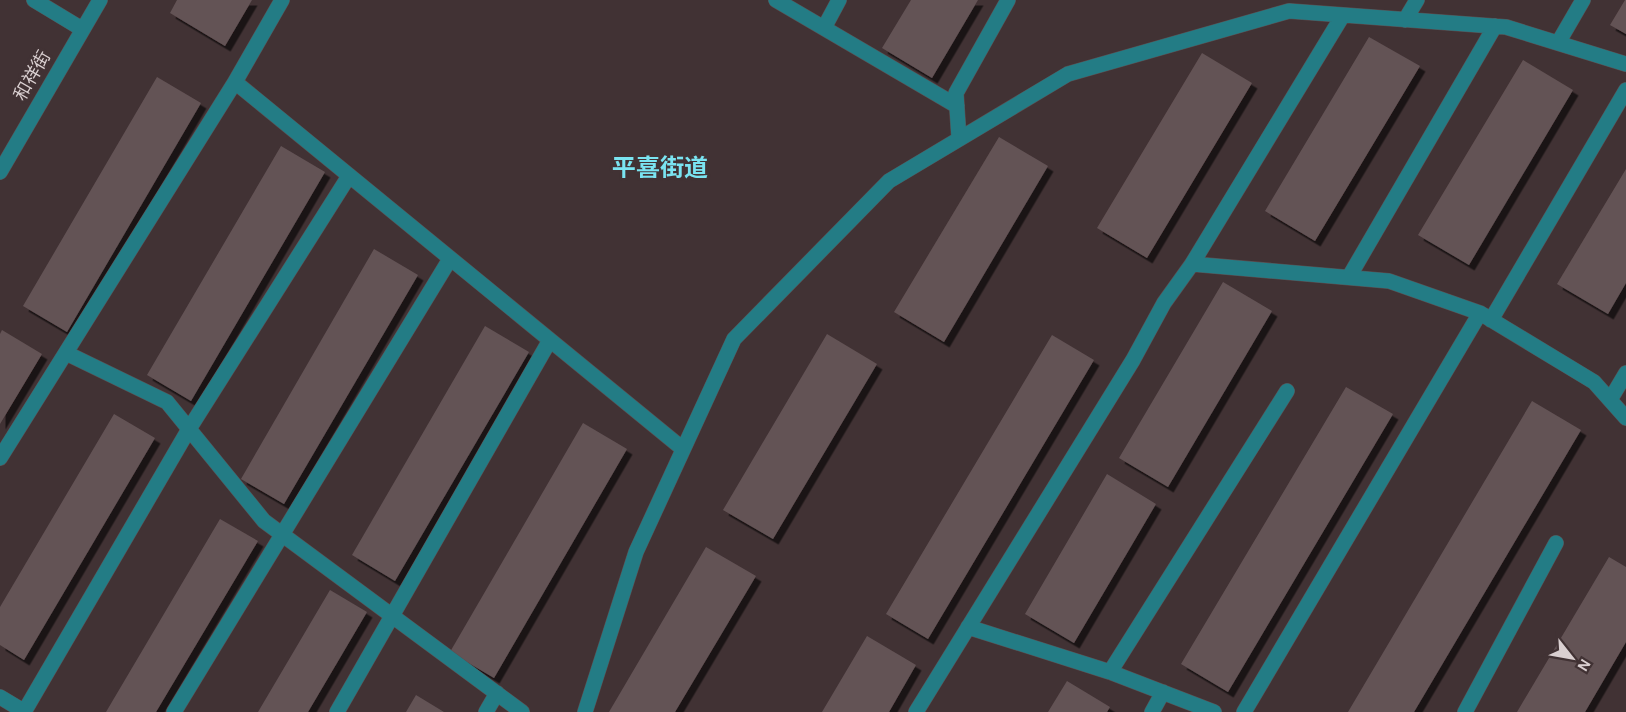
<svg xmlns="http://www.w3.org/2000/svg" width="1626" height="712" font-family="'Alegreya Sans','Noto Sans SC',sans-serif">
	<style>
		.building { fill: #635355; filter: url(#shadow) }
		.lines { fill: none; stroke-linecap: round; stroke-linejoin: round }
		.minor-casing { stroke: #5d4e50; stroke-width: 16 }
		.minor { stroke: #237c85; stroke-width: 15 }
		.labels { text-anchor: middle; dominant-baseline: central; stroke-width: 6; stroke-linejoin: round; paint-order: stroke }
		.street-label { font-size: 18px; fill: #dad0d1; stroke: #413234 }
		.district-label { font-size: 24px; font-weight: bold; fill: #7ae4f1; stroke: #413234 }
	</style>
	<defs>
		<filter id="shadow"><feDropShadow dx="5.5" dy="5.5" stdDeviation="0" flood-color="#0009"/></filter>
	</defs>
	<rect width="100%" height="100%" fill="#413234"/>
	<path class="building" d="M177,0H252L225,46L170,13Z
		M911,0H978L932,78L882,48Z
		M1625,0H1626V34L1610,25Z
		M1369,37L1420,66L1315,241L1265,211Z
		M1202,53L1252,83L1147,258L1097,228Z
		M1523,60L1573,90L1469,265L1418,235Z
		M157,77L201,103L67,332L23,306Z
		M999,137L1048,166L944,342L894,312Z
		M281,146L325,172L191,401L147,375Z
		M1626,169V283L1608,314L1557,284Z
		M374,249L418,275L284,504L241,479Z
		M1223,282L1272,311L1168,487L1119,458Z
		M485,326L529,352L395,581L352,555Z
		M2,330L42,354L0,424V334Z
		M827,334L877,364L773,539L723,510Z
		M1052,335L1094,360L928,639L886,614Z
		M1346,387L1393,414L1228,692L1181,664Z
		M1532,401L1581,430L1414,712H1348Z
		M114,414L155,438L24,660L0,645V607Z
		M583,423L627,449L494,678L450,652Z
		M1107,474L1156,504L1074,643L1025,614Z
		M220,519L258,541L156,712H106Z
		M706,547L756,576L675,712H609Z
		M1609,557L1626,567V642L1585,712H1517Z
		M330,590L367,612L308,712H258Z
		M867,636L916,665L889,712H822Z
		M1067,681L1110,707L1107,712H1048Z
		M416,695L444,712H406Z"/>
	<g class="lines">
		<g class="minor-casing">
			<path id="minor" d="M34,0L82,29
				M776,0L957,106
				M1405,20L1417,0
				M824,28L839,0
				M1558,43L1583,0
				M235,82L282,0
				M959,139L956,93L1008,0
				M0,172L100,0
				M1192,264L1389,281L1480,313L1594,382L1626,418
				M1349,277L1495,26
				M1491,320L1626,90
				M66,353L167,402L264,521L522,712
				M1610,400L1626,373
				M0,458L235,82L683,449
				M968,627L1110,672L1214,712
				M1110,672L1287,391
				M0,697L25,712
				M24,712L189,429L349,176
				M174,712L450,259
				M337,712L550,340
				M486,712L497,693
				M585,712L636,552L734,339L889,181L1068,74L1289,11L1506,27L1626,64
				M916,712L1133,360L1164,303L1192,264L1343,15
				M1152,712L1163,692
				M1244,712L1480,313
				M1465,712L1556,543"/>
		</g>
		<use href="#minor" class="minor"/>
	</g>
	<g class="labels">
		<g class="street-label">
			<text transform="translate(33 76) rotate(-60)">和祥街</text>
		</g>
		<g class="district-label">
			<text x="660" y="169">平喜街道</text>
		</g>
	</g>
	<g transform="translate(1572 658) rotate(121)" stroke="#413234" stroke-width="4.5" paint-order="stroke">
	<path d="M0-4.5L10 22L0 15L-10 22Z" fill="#dad0d1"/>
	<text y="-9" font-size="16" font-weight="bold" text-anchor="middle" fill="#dad0d1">N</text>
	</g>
</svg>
